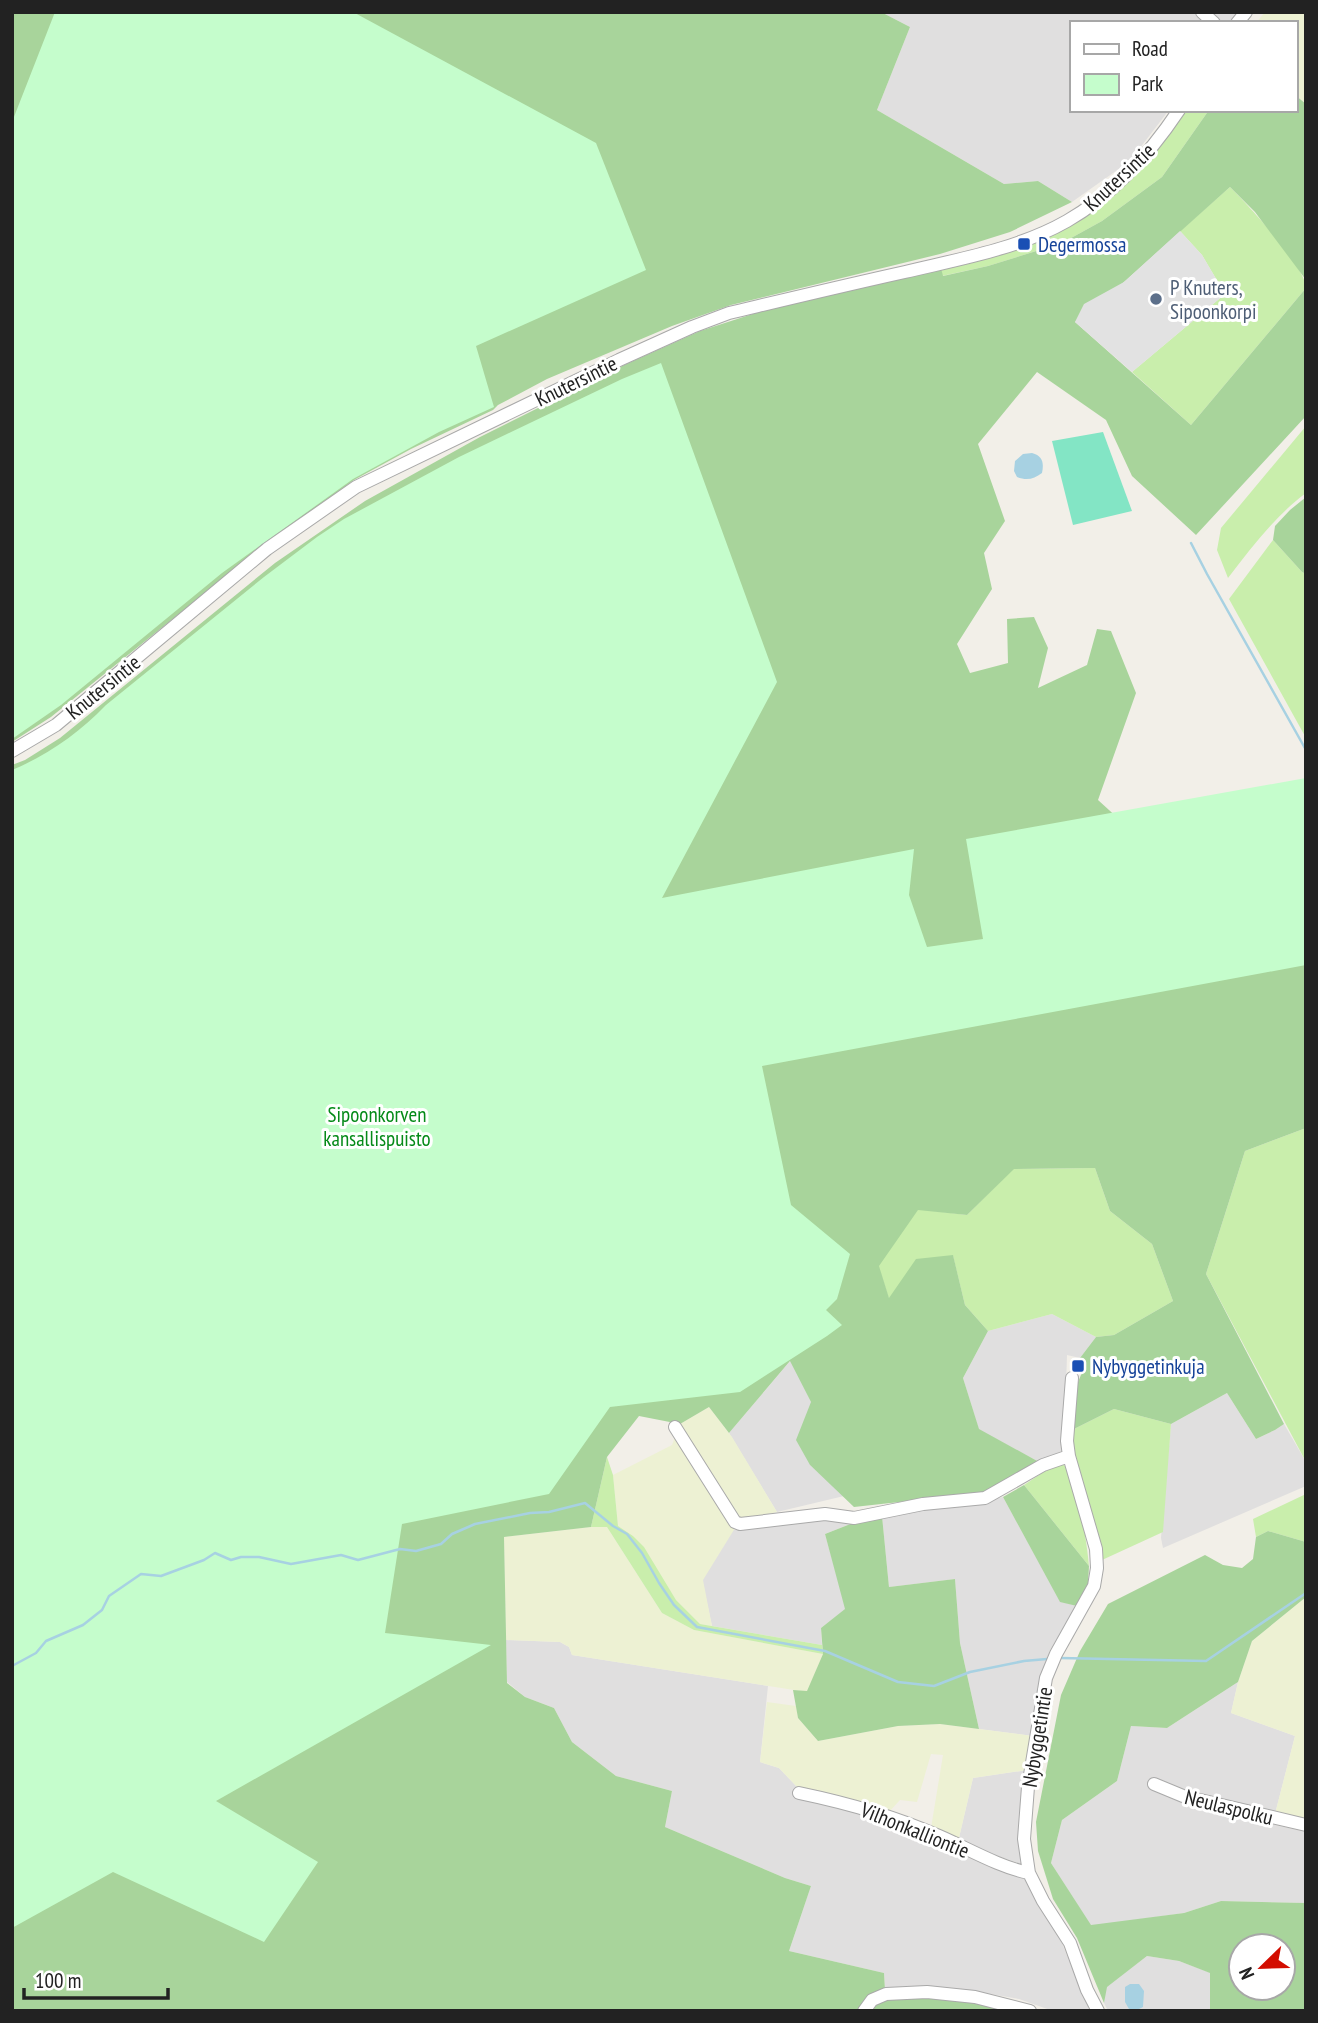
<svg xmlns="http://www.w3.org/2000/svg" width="1318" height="2023" font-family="'PT Sans Narrow',sans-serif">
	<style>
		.residential { fill: #e0dfdf }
		.farmland { fill: #edf1d3 }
		.grass { fill: #c9eeac }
		.forest { fill: #a8d49b; fill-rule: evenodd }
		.park { fill: #c5fdcc }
		.pitch { fill: #83e5c5 }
		.parking { fill: #e2e2e2 }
		.water { fill: #a7d1e2 }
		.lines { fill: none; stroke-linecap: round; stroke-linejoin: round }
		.stream { stroke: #a7d1e2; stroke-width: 2.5 }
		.minor-casing { stroke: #a9a9a9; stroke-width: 14 }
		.minor { stroke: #fff; stroke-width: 12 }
		.transit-dot { fill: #1a4fb4; stroke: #fff; stroke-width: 2.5 }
		.service-dot { fill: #5c6f8a; stroke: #fff; stroke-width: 2.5 }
		.labels { text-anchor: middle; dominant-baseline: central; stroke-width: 6; stroke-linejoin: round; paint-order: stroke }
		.street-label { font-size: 21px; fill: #222; stroke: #fff }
		.transit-label { font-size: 21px; fill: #164399; stroke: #fff; text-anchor: start }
		.service-label { font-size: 21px; fill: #4e5e75; stroke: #fff; text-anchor: start }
		.park-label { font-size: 21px; fill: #058a18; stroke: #fff }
	</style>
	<rect width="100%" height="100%" fill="#f2efe8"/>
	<path class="residential" d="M881,12H1237L1229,23H1071V110H1169L1130,161L1072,202L1038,181L1004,184L877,110L910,27Z
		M1052,1314L1096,1337L1080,1358L1067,1355L1064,1450L1039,1462L979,1430L963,1378L988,1331Z
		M791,1360L811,1402L810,1465L844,1496L777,1512L729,1433Z
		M1227,1393L1256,1439L1275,1430L1284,1424L1306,1462V1486L1163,1548L1161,1538L1171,1424Z
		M1003,1497L1060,1601L1077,1606L1050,1650L1038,1686L1033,1736L979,1729L960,1643L955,1579L889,1587L882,1516L979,1503Z
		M826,1519L853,1523L825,1534L846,1609L821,1628L822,1645L712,1626L702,1580L733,1530Z
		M506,1640L560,1642L569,1647L572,1655L768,1686L760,1762L779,1768L798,1788L796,1798L848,1807L890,1822L1013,1872L1029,1882L1061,1941L1090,2011H1053L1019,1999L955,1988L919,1986L885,1990L884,1973L789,1951L811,1886L785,1878L665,1827L672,1791L616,1776L572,1742L554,1708L525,1697L507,1682Z
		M1238,1682L1231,1713L1295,1736L1275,1814L1192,1795L1189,1805L1306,1832V1903L1221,1901L1184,1913L1091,1926L1051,1863L1062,1820L1117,1781L1131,1726L1167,1728Z
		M1027,1770L1019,1825L1021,1864L958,1842L973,1778Z
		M1147,1956L1179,1961L1211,1973L1210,2011H1108L1104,2003L1106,1987Z"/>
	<path class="farmland" d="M1265,12H1306V104L1295,95V23H1256Z
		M709,1407L732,1437L777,1512L740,1520L703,1580L712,1626L700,1624L676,1600L633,1536L618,1526L613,1475L672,1445L680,1424Z
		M591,1527H607L662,1613L694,1630L823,1654L807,1692L572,1655L569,1647L560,1642L506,1640L504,1537Z
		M1306,1597V1822L1275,1814L1295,1736L1231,1713L1238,1682L1252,1641Z
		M767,1702L796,1706L798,1718L818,1741L898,1726L940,1724L1033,1736L1027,1770L973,1778L958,1842L931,1828L943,1755L931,1754L917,1802L900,1800L889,1812L798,1788L779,1768L760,1762Z"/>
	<path class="grass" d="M1185,110H1209L1162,177L1102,221L1062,243L988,266L942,276L941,268L1057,232L1095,210L1118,192L1144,166Z
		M1230,187C1247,204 1306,267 1306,288L1191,425L1132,372L1225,294L1202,255L1180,231Z
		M1306,426V493C1274,517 1252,547 1228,578L1217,550L1221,528Z
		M1273,540L1302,572L1306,574V738L1229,599Z
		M1306,1128V1462L1206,1274L1245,1151Z
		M1095,1168L1110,1211L1152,1244L1173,1301L1114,1335L1096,1337L1052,1314L988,1331L965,1305L953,1256L889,1299L878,1265L918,1209L967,1215L1013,1169Z
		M1114,1409L1171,1424L1163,1532L1102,1560L1074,1459V1429Z
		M607,1457L613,1475L618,1526L633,1536L644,1547L676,1600L700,1624L822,1645L823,1654L694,1630L662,1613L607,1527H591Z
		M1063,1464C1078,1478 1087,1544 1089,1566L1024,1485L1051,1467Z
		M1306,1494V1542L1268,1531L1256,1537L1253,1519Z"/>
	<path class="forest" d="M12,12H881L910,27L877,110L1004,184L1038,181L1072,202L1010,232L940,254L731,305L672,326L547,379L498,405L493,410L411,449L354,480L226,576L51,717L12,742Z
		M1295,95L1306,104V280L1255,212L1230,187L1124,282L1075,322L1191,425L1306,288V416L1196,535L1132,476L1106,420L1037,372L978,444L1005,521L984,553L992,589L957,644L970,673L1008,663L1007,619L1034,617L1048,648L1038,688L1087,665L1097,629L1111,631L1136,693L1098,800L1120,820L1306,859V1128L1245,1151L1206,1274L1284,1424L1275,1430L1256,1439L1227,1393L1171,1424L1114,1409L1074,1429L1076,1387L1083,1370L1080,1358L1096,1337L1114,1335L1173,1301L1152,1244L1110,1211L1095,1168L1014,1169L967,1215L918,1210L879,1266L889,1298L916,1259L953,1255L965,1305L988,1331L963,1378L979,1429L1039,1462L981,1493L854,1507L810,1465L796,1440L811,1402L790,1361L729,1433L709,1407L680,1424L639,1416L607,1457L591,1527L504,1537L507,1683L525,1697L554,1708L572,1742L616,1776L672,1791L665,1827L785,1878L811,1886L789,1951L884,1973L885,1990L859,2011H12V765L25,760L60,738L275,563L365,501L480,437L622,366L700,331L762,311L941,268L943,276L988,266L1062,243L1102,221L1162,177L1209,110H1295Z
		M1306,497V574L1302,572L1273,540L1275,526L1290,510Z
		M1024,1485L1089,1566L1088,1584L1077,1606L1060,1602L1003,1497Z
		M882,1516L889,1587L955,1579L960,1643L979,1729L940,1724L898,1726L818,1741L798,1718L793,1690L807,1691L823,1654L821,1628L845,1609L825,1534L853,1523Z
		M1268,1531L1306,1542V1597L1252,1641L1238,1682L1167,1728L1131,1726L1117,1781L1062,1820L1051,1863L1091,1925L1184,1913L1221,1901L1306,1903V2011H1210V1973L1179,1961L1147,1956L1107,1987L1104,2003L1077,1938L1053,1899L1038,1851L1036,1822L1061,1695L1080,1651L1108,1604L1205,1555L1223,1565L1242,1568L1253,1559L1256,1537ZM1283,1946V1988H1241V1946Z
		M925,1995L1011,2007V2011H867L883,1997Z"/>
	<path class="park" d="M55,12H353L596,143L646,270L476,346L494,407L439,432L353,479L222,573L61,705L12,739V122Z
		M661,363L777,682L662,898L914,849L909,895L927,947L983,939L966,839L1306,778V965L762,1066L791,1205L850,1254L837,1299L826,1310L842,1325L827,1336L740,1392L610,1407L549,1494L402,1524L385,1633L491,1645L216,1801L318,1862L264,1942L113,1872L12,1928V770C48,755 79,733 106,705L264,577L317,537L344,519L459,457L622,379Z"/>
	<path class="pitch" d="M1103,432L1132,511L1073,525L1052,441Z"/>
	<path class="parking" d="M1180,231L1202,255L1225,294L1132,372L1075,322L1084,304L1124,282Z"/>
	<path class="water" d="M1032,453C1043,456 1044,463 1042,473C1034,479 1027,481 1017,477L1014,471L1015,461L1023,454Z
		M1130,1984H1139L1144,1991L1143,2007L1135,2011L1129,2009L1125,2002V1987Z"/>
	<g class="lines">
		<path class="stream" d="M1191,543L1207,574L1306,750
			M1060,1658L1206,1661L1306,1593
			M12,1666L36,1653L46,1641L83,1625L102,1610L109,1596L141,1574L161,1576L204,1560L215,1553L231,1560L241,1557H259L291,1564L341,1555L358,1560L400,1549L416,1551L441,1544L452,1534L475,1524L530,1513L549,1512L585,1503L613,1526L627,1534L642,1553L659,1583L674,1605L697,1627L825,1651L898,1682L934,1686L970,1672L1024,1661L1047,1659"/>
		<g class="minor-casing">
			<path id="minor" d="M1202,12L1214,23
				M1237,23L1246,12
				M12,751L56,725L267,549L356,487L619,360L692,327L729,313C788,299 846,285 905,272C959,259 1018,249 1067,221C1114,194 1149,155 1179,110
				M1072,1378L1067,1441L1069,1456L1096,1549L1097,1568L1094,1586L1056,1654L1046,1678L1028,1787L1024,1839L1029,1873L1043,1901L1070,1943L1087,1990L1098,2011
				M675,1427L735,1522L740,1524L825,1514L854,1518L923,1504L985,1498L1043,1465L1069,1456
				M1154,1784L1183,1796L1306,1825
				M799,1793C847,1803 894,1816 939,1836C967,1848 999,1867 1029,1873
				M864,2011L872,2000L886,1994L927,1992L975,1997L1030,2011"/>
		</g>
		<use href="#minor" class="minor"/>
	</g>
	<g class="transit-dot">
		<rect x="1017" y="237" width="14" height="14" rx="3.5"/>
		<rect x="1071" y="1359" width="14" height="14" rx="3.5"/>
	</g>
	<circle class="service-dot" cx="1156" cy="299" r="7"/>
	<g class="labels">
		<g class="street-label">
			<text transform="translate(1119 177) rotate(-43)">Knutersintie</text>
			<text transform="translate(576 381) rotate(-26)">Knutersintie</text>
			<text transform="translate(103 687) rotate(-39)">Knutersintie</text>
			<text transform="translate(1037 1737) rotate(-81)">Nybyggetintie</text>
			<text transform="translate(1229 1807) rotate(14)">Neulaspolku</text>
			<text transform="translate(915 1830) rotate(22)">Vilhonkalliontie</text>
		</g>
		<g class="transit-label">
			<text x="1038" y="244">Degermossa</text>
			<text x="1092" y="1366">Nybyggetinkuja</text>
		</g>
		<g class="service-label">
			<text x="1170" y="287">P Knuters,<tspan x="1170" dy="24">Sipoonkorpi</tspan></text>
		</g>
		<g class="park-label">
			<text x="377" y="1114">Sipoonkorven<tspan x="377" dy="24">kansallispuisto</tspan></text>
		</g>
	</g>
	<rect width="1318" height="2023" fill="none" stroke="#222222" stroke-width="28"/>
	<rect x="1070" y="21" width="228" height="91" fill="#ffffff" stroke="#a7a7a7" stroke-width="2"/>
	<rect x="1084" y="44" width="35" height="10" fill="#ffffff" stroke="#a7a7a7" stroke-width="2"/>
	<text x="1132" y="56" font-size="21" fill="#222222">Road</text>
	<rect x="1084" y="74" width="35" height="21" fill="#c5fdcc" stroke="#a7a7a7" stroke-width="2"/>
	<text x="1132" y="91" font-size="21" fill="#222222">Park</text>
	<g transform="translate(1262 1967) rotate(247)"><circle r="33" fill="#ffffff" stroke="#a7a7a7" stroke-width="2"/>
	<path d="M0-5L12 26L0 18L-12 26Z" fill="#d30d00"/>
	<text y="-10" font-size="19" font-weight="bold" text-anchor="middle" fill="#222222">N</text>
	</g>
	<path d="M24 1988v10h144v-10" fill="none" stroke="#222222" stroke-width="3.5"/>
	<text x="35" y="1988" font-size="21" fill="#222222" stroke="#ffffff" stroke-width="5" paint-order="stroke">100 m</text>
</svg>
